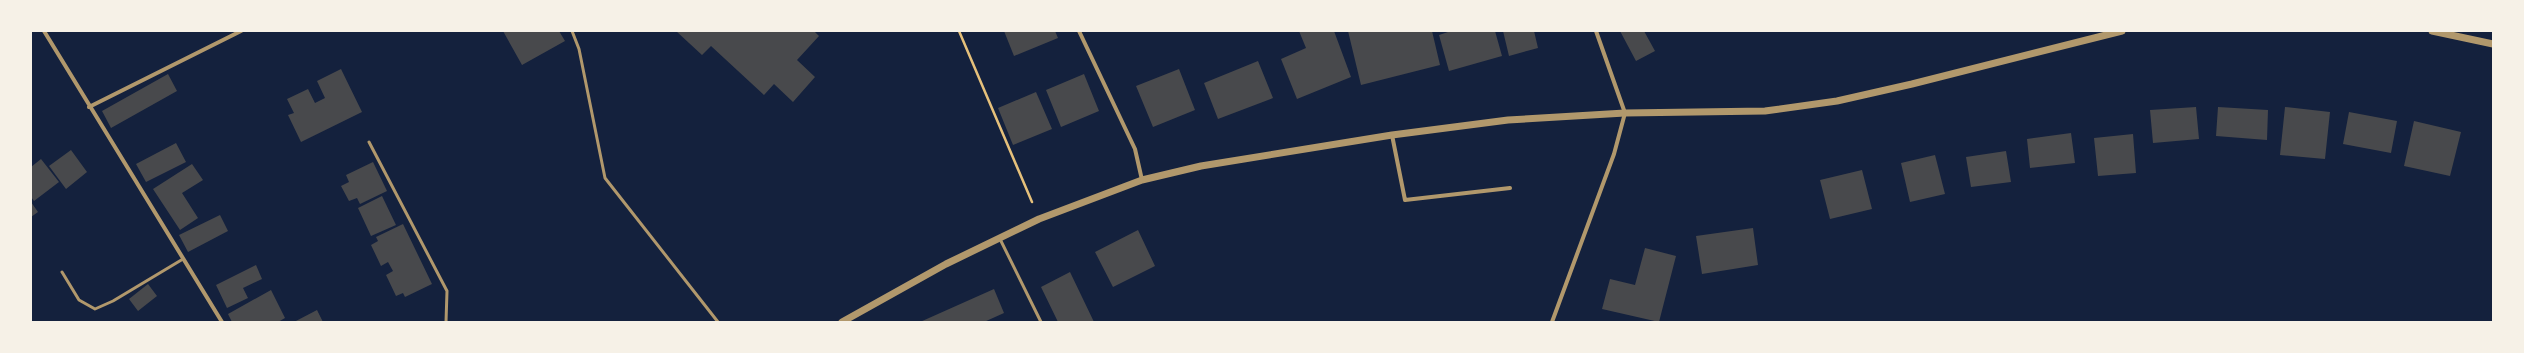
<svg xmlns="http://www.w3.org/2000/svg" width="2524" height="353" font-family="Inter,sans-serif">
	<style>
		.building { fill: #48494c }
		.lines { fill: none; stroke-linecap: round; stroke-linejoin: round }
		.path { stroke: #e5c07b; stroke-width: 2.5 }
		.service { stroke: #b1986c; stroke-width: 3 }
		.minor { stroke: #b1986c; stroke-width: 4 }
		.tertiary { stroke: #b1986c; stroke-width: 7 }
	</style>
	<rect width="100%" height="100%" fill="#14213d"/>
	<path class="building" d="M503,31H559L565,41L522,65Z
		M676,31H814L819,36L797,60L815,77L793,102L774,84L764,95L711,46L702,55Z
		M1004,31H1055L1058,38L1014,56Z
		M1299,31H1334L1351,77L1297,99L1281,59L1306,48Z
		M1348,31H1432L1440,65L1361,85Z
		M1451,31H1495L1502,56L1449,71L1439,35Z
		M1503,31H1534L1538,48L1509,56Z
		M1620,31H1644L1655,51L1636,61Z
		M1258,61L1273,98L1218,119L1204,83Z
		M341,69L362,112L301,142L288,115L294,113L287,99L308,89L315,103L325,98L317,81Z
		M1179,69L1195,110L1153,127L1136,86Z
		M168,74L177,91L111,128L102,111Z
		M1084,74L1099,111L1061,127L1046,90Z
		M1036,92L1052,129L1013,145L998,108Z
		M2196,107L2199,139L2153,143L2150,110Z
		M2218,107L2268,110L2267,140L2216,136Z
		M2285,107L2330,112L2325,159L2280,155Z
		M2349,112L2397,121L2391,153L2343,144Z
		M2414,121L2461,132L2450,176L2404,166Z
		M2071,133L2075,163L2030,168L2027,139Z
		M2133,134L2136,173L2098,176L2094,138Z
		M176,143L186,162L146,182L136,164Z
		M71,150L87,172L66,189L49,166Z
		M2006,151L2011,182L1971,187L1966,157Z
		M1935,155L1945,194L1910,202L1901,163Z
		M41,159L59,182L34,201L31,197V167Z
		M373,162L387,191L360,204L357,198L349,201L341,186L349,182L346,175Z
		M192,164L203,180L182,193L198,218L180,230L153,189Z
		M1862,170L1872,209L1830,219L1820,180Z
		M382,196L396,225L371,236L358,208Z
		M31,202L38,212L31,217Z
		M220,215L228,231L188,252L179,235Z
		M403,224L432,284L405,297L403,293L396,296L386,275L393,271L388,262L381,266L371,245L378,241L376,237Z
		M1753,228L1758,265L1702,274L1696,236Z
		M1138,230L1155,266L1113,287L1095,252Z
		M1645,248L1676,256L1659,322L1602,309L1610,279L1635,285Z
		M256,265L262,279L243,288L248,298L227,308L216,285Z
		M1070,272L1094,322H1058L1041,287Z
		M148,284L157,296L138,311L129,299Z
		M994,289L1004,313L984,322H920Z
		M271,290L285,318L278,322H232L228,314Z
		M317,310L323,322H294Z"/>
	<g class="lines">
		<path class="path" d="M959,31L1032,202"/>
		<path class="service" d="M572,31L579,49L605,178L718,322
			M369,142L447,291L446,322
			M1000,239L1041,322
			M62,272L79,300L95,309L113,301L183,259"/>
		<path class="minor" d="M44,31L222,322
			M1079,31L1135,149L1142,180
			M89,107L241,31
			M1392,135L1405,200L1510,188
			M1552,322L1614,154L1625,113L1596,31"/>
		<path class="tertiary" d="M2432,31L2493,44
			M842,322L946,264L1039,219L1142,180L1201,166L1392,135L1508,120L1625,113L1765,111L1837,101L1912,84L2122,31"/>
	</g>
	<rect width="2524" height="353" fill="none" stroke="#f6f1e7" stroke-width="64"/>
</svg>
